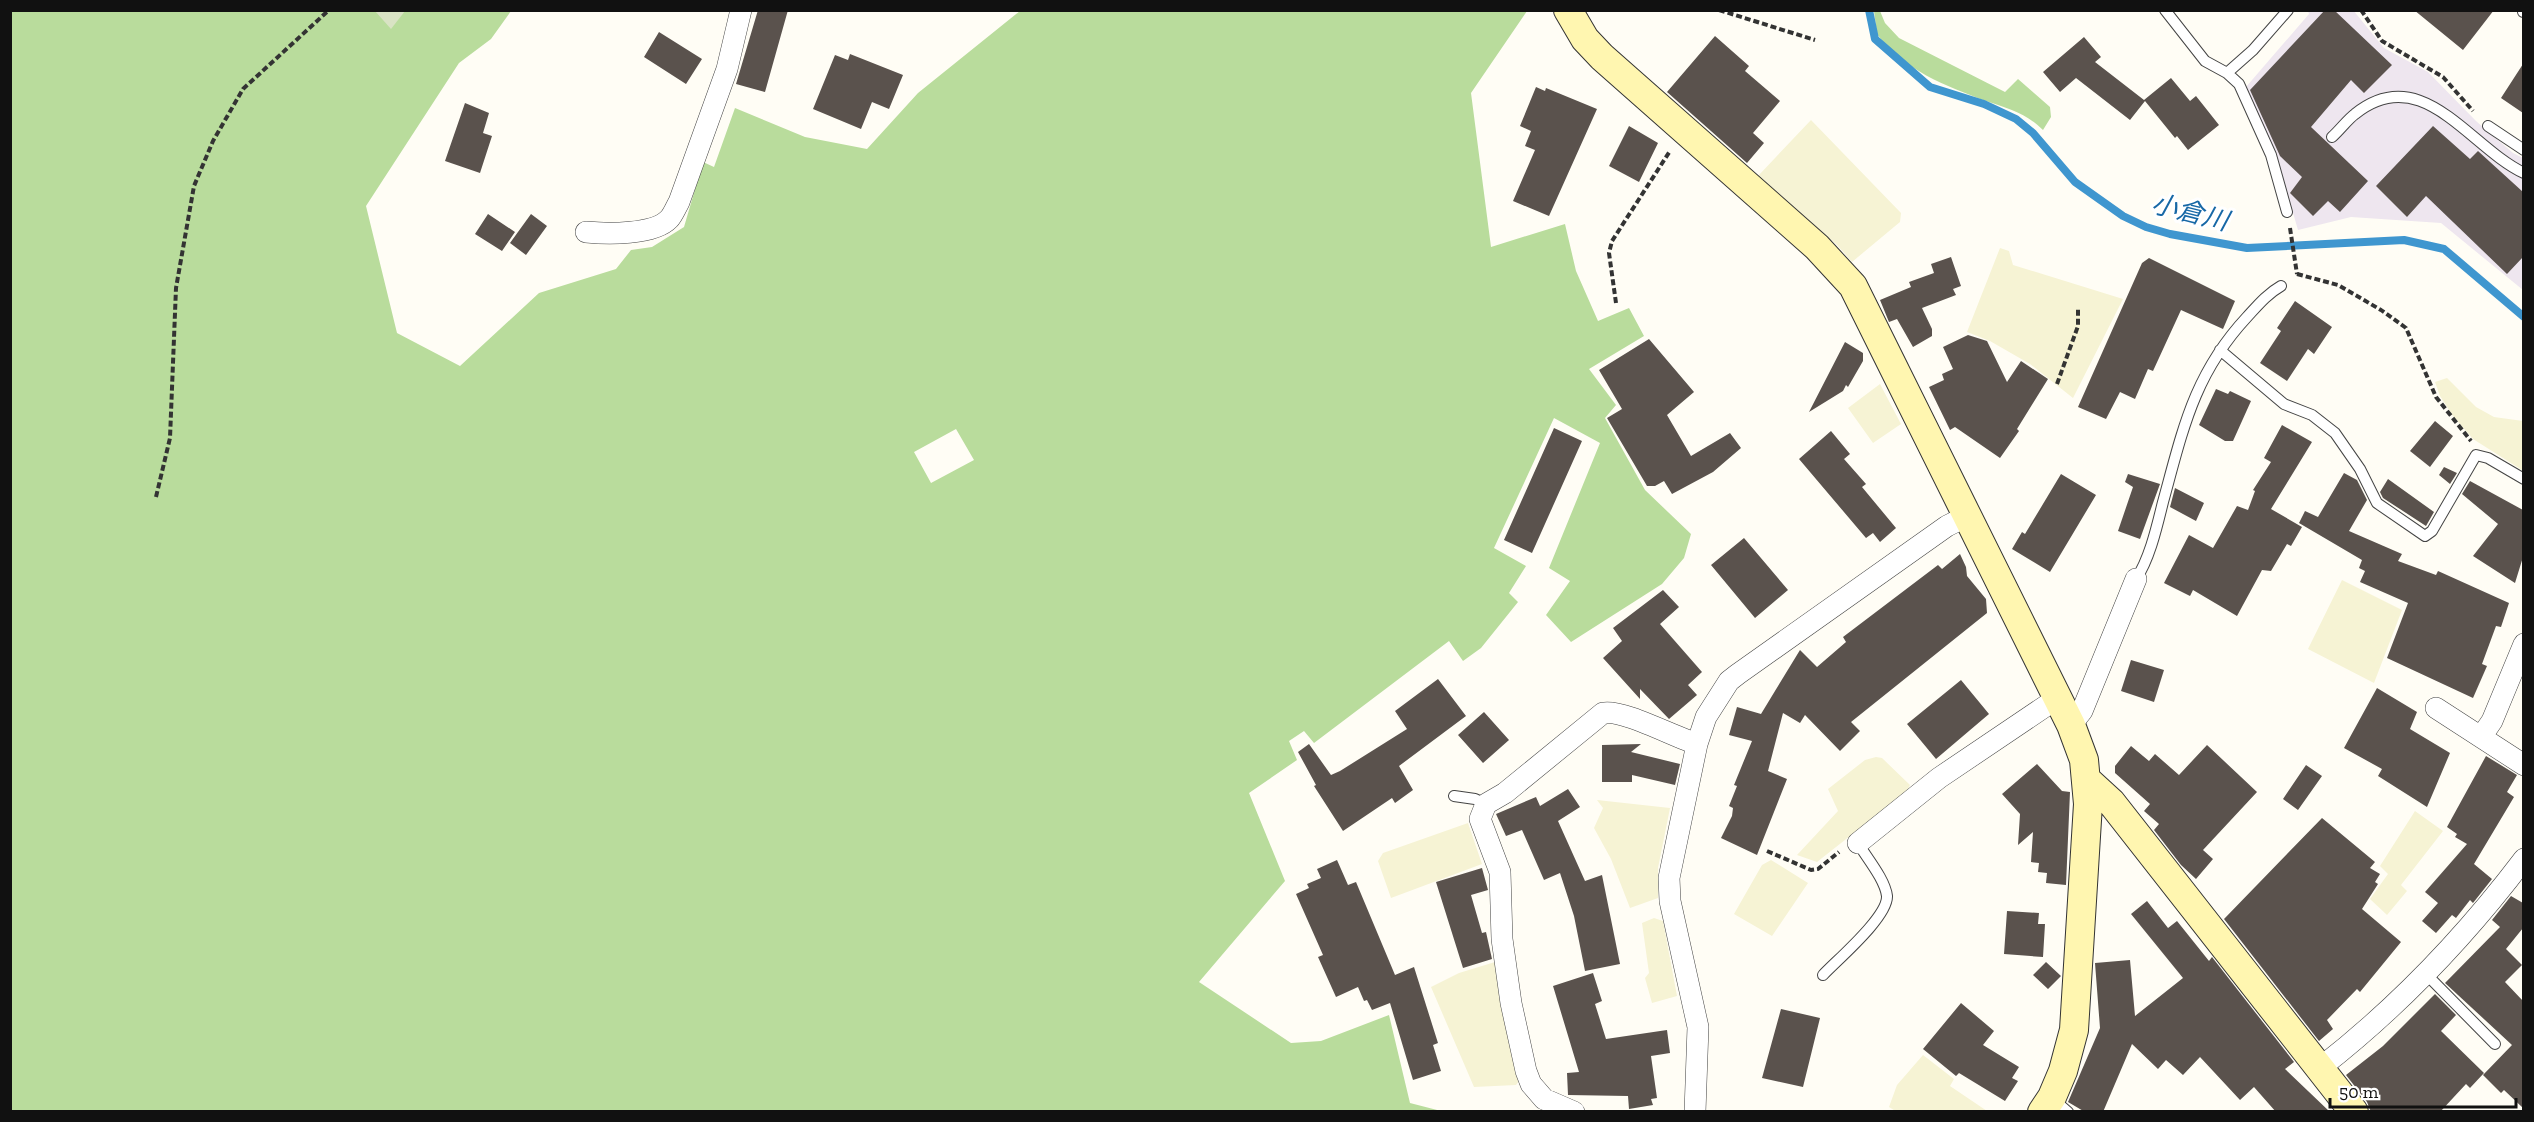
<svg xmlns="http://www.w3.org/2000/svg" width="2534" height="1122" font-family="'Zilla Slab','Noto Sans JP',serif">
	<style>
		.industrial { fill: #eee6ef }
		.farmland { fill: #f6f3d4 }
		.forest { fill: #b9dc9c; fill-rule: evenodd }
		.cemetery { fill: #d9e3c4 }
		.lines { fill: none; stroke-linecap: round; stroke-linejoin: round }
		.stream { stroke: #3f96cf; stroke-width: 8 }
		.building { fill: #5a524d }
		.lane-casing { stroke: #444; stroke-width: 12 }
		.street-casing { stroke: #444; stroke-width: 22 }
		.secondary-casing { stroke: #333; stroke-width: 30 }
		.path { stroke: #333; stroke-width: 4; stroke-dasharray: 6 3; stroke-linecap: butt }
		.lane { stroke: #fff; stroke-width: 10 }
		.street { stroke: #fff; stroke-width: 21 }
		.secondary { stroke: #fff6b0; stroke-width: 28 }
		.labels { text-anchor: middle; dominant-baseline: central; stroke-width: 6; stroke-linejoin: round; paint-order: stroke }
		.water-label { font-size: 26px; font-style: italic; fill: #1768a6; stroke: #fff }
	</style>
	<rect width="100%" height="100%" fill="#fffdf5"/>
	<path class="industrial" d="M2353,10L2384,48L2428,72L2476,121L2513,153L2523,158V290L2441,223L2351,217L2298,230L2278,161L2246,87L2309,14L2308,11Z"/>
	<path class="farmland" d="M1811,120L1901,213L1900,222L1852,262L1837,245L1758,176Z
		M2000,248L2009,251L2013,265L2123,299L2073,398L2030,364L1990,341L1967,332Z
		M2447,378L2476,407L2494,417L2523,421L2522,470L2473,439L2453,416L2440,396L2435,382Z
		M1880,384L1901,424L1873,443L1848,408Z
		M2342,580L2402,610L2374,683L2308,649Z
		M1876,757L1882,758L1910,785L1907,791L1817,862L1797,855L1838,811L1828,789L1865,760Z
		M1597,800L1670,808L1658,868V898L1630,908L1611,859L1594,828L1603,808Z
		M2415,811L2443,831L2401,885L2407,891L2387,915L2370,899L2388,874L2380,866Z
		M1468,823L1482,864L1391,898L1378,861L1383,853Z
		M1771,860L1808,883L1772,936L1734,914L1762,865Z
		M1654,918L1663,921L1677,996L1652,1003L1645,978L1649,973L1642,923Z
		M1495,962L1519,1081L1516,1085L1474,1087L1431,987L1459,973Z
		M1923,1055L1954,1079L1950,1086L1987,1111L1897,1112L1889,1107L1897,1085Z"/>
	<path class="forest" d="M10,11H511L491,39L459,63L366,206L397,333L460,366L539,293L616,269L631,250L652,247L684,227L703,162L714,167L735,108L805,137L867,149L918,93L1020,11H1527L1471,93L1491,247L1565,224L1576,271L1598,321L1629,308L1644,336L1589,369L1616,405L1605,418L1645,490L1691,534L1684,558L1662,584L1571,642L1546,615L1570,581L1549,568L1600,443L1554,418L1494,548L1526,566L1509,593L1518,602L1481,648L1463,661L1449,641L1314,743L1304,731L1289,741L1297,760L1249,793L1285,881L1199,982L1291,1043L1321,1041L1389,1015L1410,1103L1441,1111H11ZM956,429L974,460L931,483L914,452Z
		M1874,11H1880L1885,23L1899,38L2005,92L2018,79L2050,107L2051,117L2043,130C2026,113 2009,109 1986,101C1946,86 1903,70 1877,34Z"/>
	<path class="cemetery" d="M375,11H405L391,29Z"/>
	<g class="lines">
		<path class="stream" d="M1869,10L1875,39L1930,87L1984,104L2016,119L2033,133L2075,182L2123,216L2146,227L2170,234L2247,248L2404,240L2444,249L2524,317"/>
	</g>
	<path class="building" d="M758,10H788L765,92L736,84Z
		M2325,10H2334L2392,65L2364,93L2351,80L2311,127L2368,181L2340,212L2328,201L2313,216L2290,193L2302,177L2280,156L2250,90Z
		M2414,10H2494L2463,50Z
		M659,32L702,59L686,84L644,57Z
		M1715,36L1749,66L1745,71L1780,101L1753,133L1764,143L1747,163L1667,92Z
		M2084,37L2101,57L2095,62L2144,100L2171,78L2190,101L2196,96L2219,125L2188,150L2177,136L2175,138L2145,101L2130,120L2076,78L2060,92L2043,72Z
		M850,54L903,75L889,109L872,102L861,129L813,109L835,55L848,60Z
		M2523,64V113L2501,98Z
		M1536,87L1545,91L1546,88L1597,109L1549,216L1513,201L1535,150L1525,146L1531,131L1520,126Z
		M465,103L489,113L483,133L492,136L480,173L445,161Z
		M1629,126L1658,143L1639,182L1609,166Z
		M2433,126L2470,159L2478,151L2523,192V257L2507,274L2426,196L2407,217L2376,186Z
		M488,214L515,232L502,251L475,234Z
		M531,214L547,226L526,255L510,243Z
		M1951,257L1961,286L1953,289L1956,295L1922,308L1932,329V336L1913,347L1897,319L1889,322L1880,300L1911,287L1909,282L1934,273L1931,264Z
		M2149,258L2235,301L2223,329L2181,310L2153,371L2148,369L2135,399L2120,392L2106,419L2078,407L2142,263Z
		M2295,301L2332,327L2314,354L2308,349L2287,381L2260,363L2281,331L2277,328Z
		M1968,335L1987,341L2007,382L2021,361L2048,379L2017,429L2019,431L2000,458L1955,427L1950,430L1929,387L1944,380L1942,374L1953,369L1943,347Z
		M1649,339L1694,392L1667,415L1691,456L1730,433L1741,448L1713,472L1672,494L1664,481L1655,486H1647L1607,418L1622,409L1599,370Z
		M1845,342L1863,353V361L1848,387L1846,385L1843,391L1809,412Z
		M2216,389L2228,394L2230,391L2251,401L2233,441H2225L2199,425Z
		M2435,421L2453,436L2430,467L2410,451Z
		M2282,425L2312,442L2271,509L2302,527L2291,546L2287,544L2271,571L2262,570L2237,616L2193,590L2190,596L2164,583L2189,535L2213,548L2237,506L2248,510L2255,491L2253,490L2271,462L2264,458Z
		M1554,428L1582,441L1532,553L1504,540Z
		M1831,431L1850,454L1844,459L1866,484L1862,487L1896,528L1880,542L1873,533L1866,538L1799,459Z
		M2444,467L2457,473L2450,484L2439,475Z
		M2344,473L2357,480L2367,500L2349,531L2402,554L2398,561L2436,575L2438,571L2509,603L2501,627L2496,626L2482,664L2487,666L2473,698L2387,658L2408,603L2360,582L2365,571L2359,568L2362,560L2299,523L2305,511L2318,517Z
		M2061,474L2096,495L2050,572L2012,549L2022,532L2025,534Z
		M2128,474L2160,484L2140,539L2118,531L2133,487L2125,482Z
		M2388,479L2434,512L2426,526L2383,498L2380,492Z
		M2470,481L2523,510V557L2515,583L2473,556L2498,524L2462,494Z
		M2175,488L2204,503L2196,521L2170,507Z
		M1744,538L1788,590L1755,618L1711,565Z
		M1960,554L1966,567L1967,576L1986,599L1987,613L1851,722L1860,731L1840,751L1805,715L1800,723L1783,713L1768,771L1787,779L1757,855L1721,838L1732,816L1733,808L1729,806L1737,786L1734,785L1752,741L1729,735L1737,707L1761,714L1800,650L1817,667L1846,642L1843,637L1938,565L1942,569Z
		M1663,590L1679,607L1660,624L1702,672L1688,685L1697,695L1669,719L1640,689V699L1603,658L1622,641L1613,628Z
		M2131,660L2164,670L2154,702L2121,691Z
		M1438,679L1466,716L1399,766L1413,790L1395,803L1392,798L1343,831L1314,786L1316,785L1298,752L1309,744L1331,775L1340,771L1407,729L1395,711Z
		M1961,680L1989,714L1936,759L1907,724Z
		M2377,688L2417,712L2410,729L2450,753L2427,807L2378,776L2382,769L2344,748Z
		M1484,712L1509,740L1483,763L1458,735Z
		M1641,744L1631,752L1680,764L1675,785L1632,775V782H1602V745Z
		M2207,745L2257,792L2203,850L2213,859L2196,879L2181,865L2154,830L2159,824L2144,811L2150,804L2115,773V766L2131,746L2149,761L2155,754L2179,775Z
		M2486,756L2517,775L2507,792L2514,797L2474,864L2492,879L2473,903L2470,900L2456,918L2452,915L2436,933L2422,921L2438,903L2425,892L2467,844L2455,837L2457,834L2447,827Z
		M2037,764L2062,791L2070,792L2066,885L2046,883L2047,873L2038,872L2039,863L2031,862L2033,832L2018,845L2020,814L2002,794Z
		M2306,765L2322,776L2298,810L2283,799Z
		M1568,789L1580,807L1558,821L1585,881L1602,875L1620,964L1585,971L1574,916L1560,873L1544,880L1522,830L1506,836L1496,814L1536,797L1540,806Z
		M2322,818L2375,862L2370,868L2380,874L2375,882L2378,884L2362,909L2401,942L2360,992L2357,989L2327,1020L2333,1029L2319,1041L2224,919Z
		M1337,860L1348,885L1356,882L1395,975L1414,967L1438,1043L1433,1045L1441,1071L1413,1080L1390,1003L1372,1010L1367,1000L1364,1001L1358,987L1336,997L1318,957L1323,955L1296,894L1309,888L1307,884L1321,878L1317,869Z
		M1482,868L1488,890L1471,895L1482,933L1486,932L1492,959L1463,968L1436,882Z
		M2511,896L2523,903V928L2506,949L2522,965L2505,982L2523,1001V1108L2504,1090L2501,1093L2483,1075L2512,1045L2445,983L2500,927L2492,920Z
		M2147,901L2168,928L2177,921L2209,961L2212,957L2294,1062L2285,1069L2330,1112H2276L2254,1087L2240,1100L2200,1057L2183,1075L2166,1060L2158,1069L2132,1044L2103,1112H2085L2068,1102L2100,1028L2095,963L2130,960L2135,1016L2183,978L2131,914Z
		M2007,911L2039,913L2038,924H2045L2043,957L2004,954Z
		M2046,962L2061,976L2048,989L2033,975Z
		M1593,973L1602,1001L1595,1004L1606,1039L1667,1030L1670,1053L1651,1056L1657,1098L1651,1099L1653,1105L1629,1109L1628,1096L1568,1095L1567,1073L1579,1072L1553,986Z
		M2435,994L2456,1015L2441,1031L2484,1073L2470,1088L2466,1084L2440,1112H2371L2367,1102L2346,1075L2383,1046Z
		M1961,1003L1994,1031L1983,1045L2019,1067L2012,1078L2018,1081L2005,1101L1959,1073L1956,1076L1923,1049Z
		M1781,1009L1820,1018L1803,1087L1762,1078Z"/>
	<g class="lines">
		<g class="lane-casing">
			<path id="lane" d="M2165,10L2205,61L2227,73L2239,84L2271,155L2287,212
				M2523,12L2524,11
				M2227,73L2253,50L2288,10
				M2488,126L2524,150
				M2332,137C2340,130 2347,120 2355,114C2422,60 2470,148 2524,173
				M2220,350L2284,404L2312,415L2335,433L2360,469L2377,503L2425,536L2432,531L2476,455L2488,458L2524,479
				M2136,579C2150,558 2157,526 2163,502C2183,429 2194,374 2247,317C2258,305 2267,294 2281,286
				M1454,796L1475,799L1486,804
				M2426,974L2495,1044
				M1823,975C1837,960 1888,917 1887,896C1885,879 1866,857 1858,843
				M2052,1098L2068,1112"/>
		</g>
		<g class="street-casing">
			<path id="street" d="M586,232C607,234 654,235 669,219C673,215 676,207 679,202L727,69L741,10
				M2436,708L2524,765
				M2071,725L2082,711L2136,579
				M2481,737L2492,721L2524,644
				M1858,843L1939,778L2059,697
				M2320,1068C2397,1008 2465,937 2524,859
				M1574,1112L1544,1099L1531,1084L1526,1071L1511,1003L1502,939L1500,872L1480,819L1486,804L1505,793L1603,713C1623,709 1674,737 1697,744
				M1695,1112L1698,1027L1670,901L1669,878L1697,744L1706,717L1729,681L1738,674L1947,526L1969,515"/>
		</g>
		<g class="secondary-casing">
			<path id="secondary" d="M1568,10L1585,39L1602,57L1817,247L1853,286L2071,725L2084,760L2088,804L2074,1030L2063,1071L2052,1097L2042,1112
				M2087,780L2111,802L2354,1112"/>
		</g>
		<path class="path" d="M1719,10L1815,40
			M2361,10L2382,41L2443,77L2473,111
			M2290,228L2297,274
			M2297,274L2338,285L2381,310L2406,328L2436,397L2471,441
			M1616,303L1609,253L1612,241L1670,151
			M2057,384L2078,326V307
			M156,497L170,438L176,288L194,186L213,141L243,89L329,10
			M1767,851L1811,870L1818,869L1839,852"/>
		<use href="#lane" class="lane"/>
		<use href="#street" class="street"/>
		<use href="#secondary" class="secondary"/>
	</g>
	<g class="labels">
		<g class="water-label">
			<text transform="translate(2190 212) rotate(14)">小倉川</text>
		</g>
	</g>
	<rect width="2534" height="1122" fill="none" stroke="#111111" stroke-width="24"/>
	<path d="M2330 1098v9h186v-9" fill="none" stroke="#111111" stroke-width="3"/>
	<text x="2339" y="1098" font-size="18" fill="#111111" stroke="#ffffff" stroke-width="4.5" paint-order="stroke">50 m</text>
</svg>
